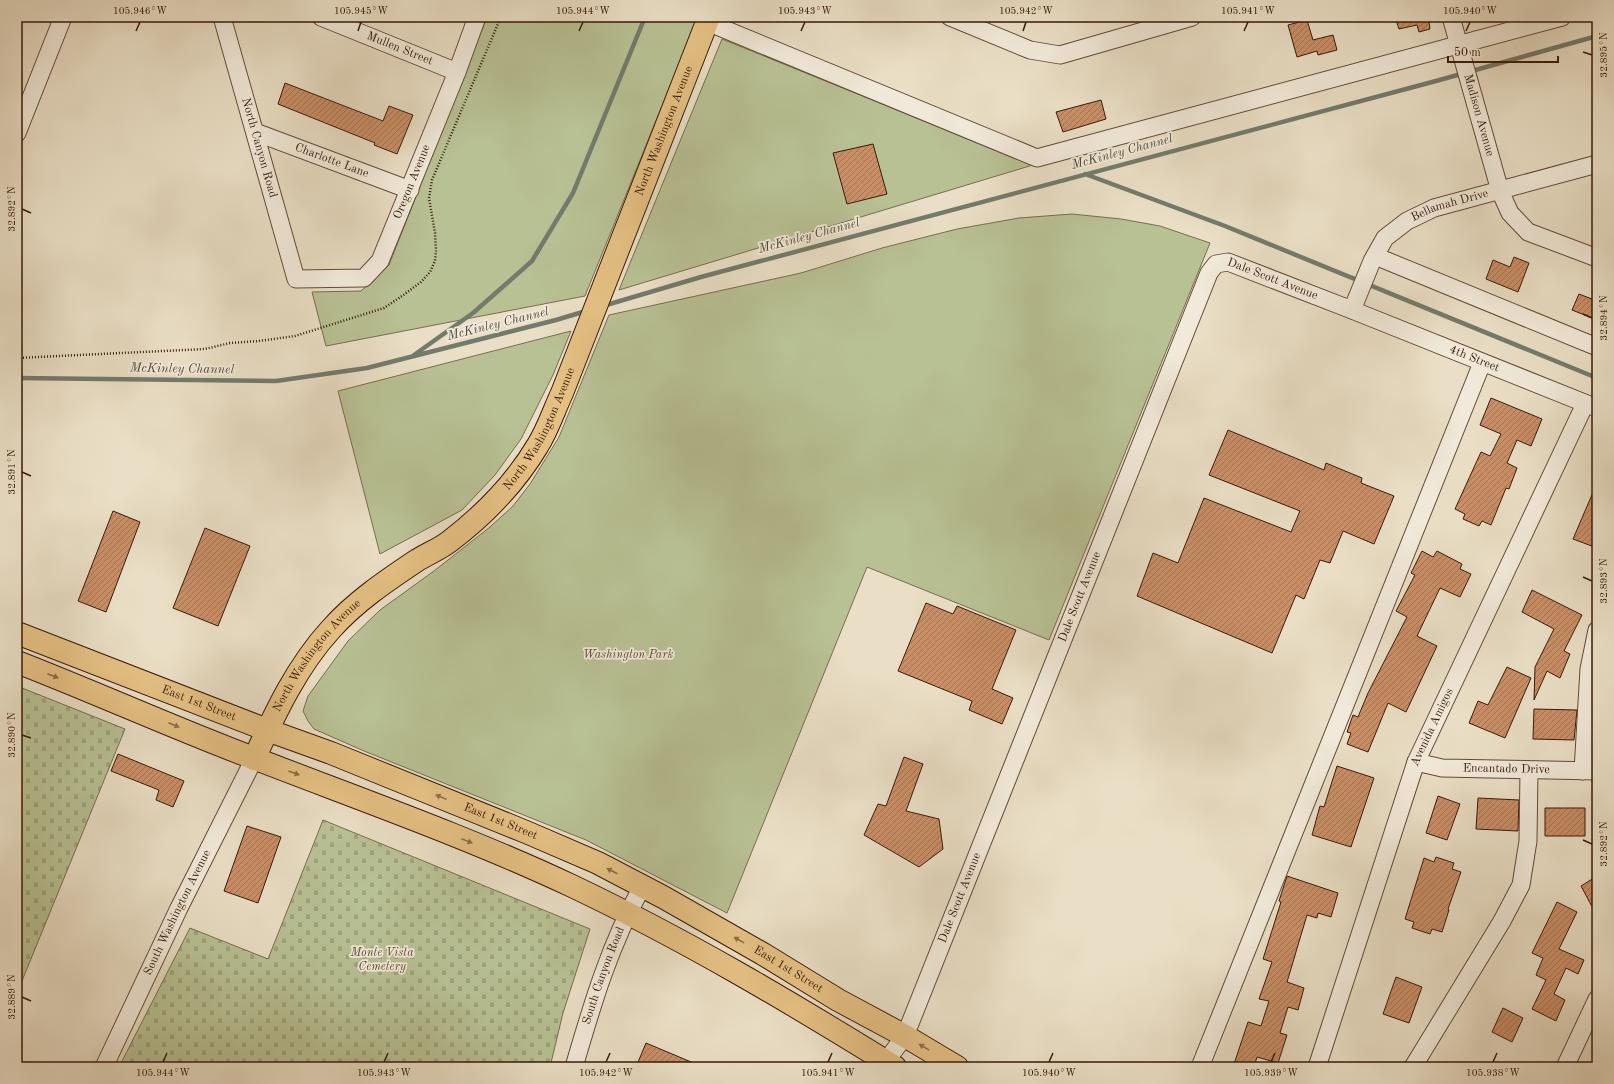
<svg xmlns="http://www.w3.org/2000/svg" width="1614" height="1084" font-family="'Old Standard TT',serif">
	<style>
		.cemetery { fill: url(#cemetery-stones); stroke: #786d4e }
		.park { fill: #b8c194; stroke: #786d4e }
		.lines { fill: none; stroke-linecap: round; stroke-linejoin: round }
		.stream { stroke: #737b6d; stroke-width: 4.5 }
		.building { fill: url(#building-hatch); stroke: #391909 }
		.minor-casing { stroke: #654a38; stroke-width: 19 }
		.major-casing { stroke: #391909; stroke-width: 24 }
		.path { stroke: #391909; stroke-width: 2.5; stroke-dasharray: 1 2; stroke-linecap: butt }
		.minor { stroke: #f1eada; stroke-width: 17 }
		.major { stroke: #e5c083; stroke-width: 22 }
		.oneway { fill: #8f6c46 }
		.ticks { fill: none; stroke: #391909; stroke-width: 1.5 }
		.labels { text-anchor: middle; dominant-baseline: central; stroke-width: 3.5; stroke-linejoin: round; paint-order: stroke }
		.street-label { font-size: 12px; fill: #391909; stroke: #f1eada }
		.park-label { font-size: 12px; font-style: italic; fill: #5f4b33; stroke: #f1eada }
		.water-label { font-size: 13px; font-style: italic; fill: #564a3b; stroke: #f1eada }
		.neatline { fill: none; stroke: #391909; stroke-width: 1.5 }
		.ticks-label { font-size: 10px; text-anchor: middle; fill: #391909 }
	</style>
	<defs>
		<pattern id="cemetery-stones" width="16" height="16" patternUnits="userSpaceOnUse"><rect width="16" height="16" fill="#b8c194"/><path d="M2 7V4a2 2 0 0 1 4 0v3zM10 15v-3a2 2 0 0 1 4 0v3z" fill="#9fa57e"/></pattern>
		<pattern id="building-hatch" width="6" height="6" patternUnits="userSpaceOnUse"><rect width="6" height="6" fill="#ca8f67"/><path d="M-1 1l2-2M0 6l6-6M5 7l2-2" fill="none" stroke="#a57453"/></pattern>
	</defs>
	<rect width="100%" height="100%" fill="#eadfc6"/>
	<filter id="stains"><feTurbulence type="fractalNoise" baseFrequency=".005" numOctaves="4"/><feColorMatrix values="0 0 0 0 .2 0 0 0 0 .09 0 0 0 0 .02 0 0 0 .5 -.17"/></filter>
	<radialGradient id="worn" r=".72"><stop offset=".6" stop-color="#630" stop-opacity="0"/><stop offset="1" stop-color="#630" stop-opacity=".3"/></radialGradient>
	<path class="cemetery" d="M17,686L125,729L17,993Z
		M323,820L590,929L563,1013L550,1067H119L190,928L268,959Z"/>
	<path class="park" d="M487,17H698L585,296L326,346L312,292L361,291L389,265Z
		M722,39L1033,165L619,290Z
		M1072,214L1121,219L1160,226L1210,243L1049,640L867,567L727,913L586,840L364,751L314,729L308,721L303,711L308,696L348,641L380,610L434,571L490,527L513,506L530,484L559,437L609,315L801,273L882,248L957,229L1019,218Z
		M571,331L553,375L521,439L495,475L462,510L380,554L338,391Z"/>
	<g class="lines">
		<path class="stream" d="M1085,174L1225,226L1597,378
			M603,306L701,277L1436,81L1597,36
			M414,355L473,313L532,261L573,193L645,17
			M17,378L276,381L367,368L556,320L586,311"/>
	</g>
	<path class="building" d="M1395,17H1430L1431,22H1429L1430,29L1419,32L1417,25L1399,29Z
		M1307,20L1313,40L1333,35L1337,50L1318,55L1317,51L1297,57L1288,25Z
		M285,83L383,121L389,106L413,115L397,154L374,145L375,143L278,104Z
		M1101,100L1106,119L1063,132L1056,112Z
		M873,144L887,194L847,204L833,153Z
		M1514,257L1529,263L1518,292L1486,279L1493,260L1510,267Z
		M1579,294L1597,301V320L1572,310Z
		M1491,398L1542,419L1531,446L1517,440L1507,463L1517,468L1509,489L1506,488L1491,525L1482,521L1479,526L1463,519L1465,514L1455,509L1481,452L1490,456L1501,434L1480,425Z
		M1228,430L1324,470L1326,463L1362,478L1361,483L1394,496L1374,544L1343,531L1330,563L1320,560L1304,599L1296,595L1272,653L1137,596L1153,553L1178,563L1204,498L1291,532L1300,511L1209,475Z
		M1597,483V548L1573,539Z
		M113,511L140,522L106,612L78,601Z
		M205,528L250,546L218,626L173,608Z
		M1422,551L1433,557L1437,551L1462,564L1460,569L1471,574L1460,597L1440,588L1417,636L1437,646L1406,712L1388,703L1368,752L1347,744L1351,733L1347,732L1353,715L1358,717L1368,693L1407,617L1396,611L1415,575L1411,573Z
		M1532,590L1582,615L1564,651L1570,654L1560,678L1547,671L1534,700L1535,667L1554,629L1522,612Z
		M926,603L953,614L957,606L1016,630L992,689L1013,698L1002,724L969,710L972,701L898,671Z
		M1507,667L1531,678L1505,738L1469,723L1478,701L1488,705Z
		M1534,709L1577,710L1574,740L1533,739Z
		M118,754L184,781L173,807L156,800L159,790L111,771Z
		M904,757L923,764L906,811L939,819L943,849L919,867L864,835L878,804L886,806Z
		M1337,766L1374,778L1351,847L1312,835L1320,806L1324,807Z
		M1438,796L1460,804L1447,840L1426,833Z
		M1478,798L1519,800L1518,831L1476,829Z
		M1545,808H1585V836H1545Z
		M247,826L281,837L258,903L224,891Z
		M1436,857L1454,863L1452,869L1461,872L1448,909L1449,910L1442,932L1432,929L1430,934L1412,928L1414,922L1405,919L1424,858L1434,862Z
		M1287,876L1338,893L1331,917L1318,913L1317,918L1307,915L1287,982L1304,988L1298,1010L1288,1007L1280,1033L1287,1035L1278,1063L1257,1057L1254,1067H1233L1248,1022L1261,1026L1269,1001L1259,999L1272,962L1263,959L1281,902L1279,901Z
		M1597,876V916L1581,886Z
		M1557,902L1577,912L1559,949L1584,960L1578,974L1566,968L1554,994L1565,1000L1556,1021L1532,1009L1546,980L1536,975L1543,958L1532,953Z
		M1396,977L1422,987L1409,1023L1383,1014Z
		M1503,1008L1523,1018L1512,1042L1492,1032Z
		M646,1043L703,1067H636Z"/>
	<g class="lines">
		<g class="minor-casing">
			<g id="minor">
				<path id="s1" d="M222,17L296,279L364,278L380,261L457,72L477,17"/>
				<path id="s2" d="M321,17L457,72"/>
				<path d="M950,17L1030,50L1060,55L1192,17"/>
				<path id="s3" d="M1451,17L1500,191L1510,213L1528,232L1597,258"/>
				<path d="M707,22L1037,158L1562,17"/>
				<path id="s4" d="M255,132L410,190"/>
				<path d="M17,133L63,17"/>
				<path d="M1375,256L1597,347"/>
				<path id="s5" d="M1352,310L1372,261L1385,238L1407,221L1434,208L1597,164"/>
				<path id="s6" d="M1416,762L1442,768L1597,771"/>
				<path d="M1583,771L1589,669L1597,630"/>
				<path id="s7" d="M886,1061L905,1036L1209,273L1216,264L1228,262L1352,310L1597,408"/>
				<path id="s8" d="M104,1067L179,908L254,759"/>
				<path id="s9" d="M574,1067C592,1005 610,944 642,887"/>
				<path d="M1200,1067L1482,363"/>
				<path id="s10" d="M1317,1067L1416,762L1585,404"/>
				<path d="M1413,1067L1502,921L1521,885L1528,841L1529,770"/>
				<path d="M1565,1067L1597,999"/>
			</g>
		</g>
		<g class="major-casing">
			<g id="major">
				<path id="s11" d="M17,633L267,730L331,753L526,832L598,863L663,897L763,954L838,1000L905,1036L957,1067"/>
				<path d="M17,662C97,693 176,729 256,759C362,800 470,838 572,886C684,939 790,1002 895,1067"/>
				<path id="s12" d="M254,759C275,713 297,666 331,629C355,602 386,581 416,561C427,554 440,549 450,541C484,515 516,482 538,445C548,429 554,410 562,393L709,17"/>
			</g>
		</g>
		<path class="path" d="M17,358L205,349L230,343L259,341L295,336L384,308L402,296L421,282L430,272L435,261L436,251L435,233L429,198L432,180L500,19L503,17"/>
		<use href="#minor" class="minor"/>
		<use href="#major" class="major"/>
	</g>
	<defs><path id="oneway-solid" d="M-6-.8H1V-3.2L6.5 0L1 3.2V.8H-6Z"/></defs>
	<g class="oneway">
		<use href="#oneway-solid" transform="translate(53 676) rotate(21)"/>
		<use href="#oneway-solid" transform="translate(174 725) rotate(23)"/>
		<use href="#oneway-solid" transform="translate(294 773) rotate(20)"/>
		<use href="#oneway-solid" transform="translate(441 797) rotate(-158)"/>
		<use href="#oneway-solid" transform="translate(467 841) rotate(22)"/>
		<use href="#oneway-solid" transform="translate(612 871) rotate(-152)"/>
		<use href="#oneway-solid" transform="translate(739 940) rotate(-151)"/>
		<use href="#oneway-solid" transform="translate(924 1047) rotate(-149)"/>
	</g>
	<path class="ticks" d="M136,31L140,22M358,31L361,22M579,31L583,22M801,31L805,22M1023,31L1026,22M1244,31L1248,22M1466,31L1470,22M1583,52L1592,55M22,209L31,213M1583,314L1592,318M22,472L31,476M1583,577L1592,581M22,735L31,738M1583,840L1592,844M22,997L31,1001M163,1062L167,1053M384,1062L388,1053M606,1062L610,1053M828,1062L832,1053M1049,1062L1053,1053M1271,1062L1275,1053M1493,1062L1497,1053"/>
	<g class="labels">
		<g class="street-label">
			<text stroke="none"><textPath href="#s2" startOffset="85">Mullen Street</textPath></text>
			<text stroke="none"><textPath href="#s3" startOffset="102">Madison Avenue</textPath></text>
			<text stroke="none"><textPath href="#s12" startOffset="770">North Washington Avenue</textPath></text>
			<text stroke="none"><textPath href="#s1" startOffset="136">North Canyon Road</textPath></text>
			<text stroke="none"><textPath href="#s4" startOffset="82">Charlotte Lane</textPath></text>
			<text stroke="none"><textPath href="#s1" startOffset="449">Oregon Avenue</textPath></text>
			<text stroke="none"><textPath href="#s5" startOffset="153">Bellamah Drive</textPath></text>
			<text stroke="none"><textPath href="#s7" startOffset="924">Dale Scott Avenue</textPath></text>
			<text stroke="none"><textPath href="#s7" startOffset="1141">4th Street</textPath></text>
			<text stroke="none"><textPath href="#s12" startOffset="446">North Washington Avenue</textPath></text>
			<text stroke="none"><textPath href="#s7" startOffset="504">Dale Scott Avenue</textPath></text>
			<text stroke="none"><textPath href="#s12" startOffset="122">North Washington Avenue</textPath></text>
			<text stroke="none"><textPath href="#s11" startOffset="195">East 1st Street</textPath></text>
			<text stroke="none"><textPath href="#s10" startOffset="359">Avenida Amigos</textPath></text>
			<text stroke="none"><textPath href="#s6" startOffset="91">Encantado Drive</textPath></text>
			<text stroke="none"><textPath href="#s11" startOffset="519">East 1st Street</textPath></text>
			<text stroke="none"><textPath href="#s7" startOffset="180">Dale Scott Avenue</textPath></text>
			<text stroke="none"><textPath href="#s8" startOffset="171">South Washington Avenue</textPath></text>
			<text stroke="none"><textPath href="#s11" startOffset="843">East 1st Street</textPath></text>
			<text stroke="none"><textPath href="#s9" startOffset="96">South Canyon Road</textPath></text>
		</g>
		<g class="park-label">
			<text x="628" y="655">Washington Park</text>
			<text x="382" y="953">Monte Vista<tspan x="382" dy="14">Cemetery</tspan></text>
		</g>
		<g class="water-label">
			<text transform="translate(1122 152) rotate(-15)">McKinley Channel</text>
			<text transform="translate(809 236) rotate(-15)">McKinley Channel</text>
			<text transform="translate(498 324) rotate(-14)">McKinley Channel</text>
			<text transform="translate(182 369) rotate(1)">McKinley Channel</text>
		</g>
	</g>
	<rect width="1614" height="1084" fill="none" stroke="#eadfc6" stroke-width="44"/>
	<path d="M1448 56v6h110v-6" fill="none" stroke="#391909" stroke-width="2"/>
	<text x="1454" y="56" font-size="12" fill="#391909" stroke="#f1eada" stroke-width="3" paint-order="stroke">50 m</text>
	<rect x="22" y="22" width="1570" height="1040" class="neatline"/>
	<g class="ticks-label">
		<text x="140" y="14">105.946°W</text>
		<text x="361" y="14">105.945°W</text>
		<text x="583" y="14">105.944°W</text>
		<text x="805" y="14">105.943°W</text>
		<text x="1026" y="14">105.942°W</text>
		<text x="1248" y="14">105.941°W</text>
		<text x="1470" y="14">105.940°W</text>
		<text transform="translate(1603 55) rotate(-90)" y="4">32.895°N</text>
		<text transform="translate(11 209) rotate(-90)" y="4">32.892°N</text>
		<text transform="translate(1603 318) rotate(-90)" y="4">32.894°N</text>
		<text transform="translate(11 472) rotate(-90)" y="4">32.891°N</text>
		<text transform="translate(1603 581) rotate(-90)" y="4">32.893°N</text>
		<text transform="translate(11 735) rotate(-90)" y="4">32.890°N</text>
		<text transform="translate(1603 844) rotate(-90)" y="4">32.892°N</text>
		<text transform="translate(11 997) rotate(-90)" y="4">32.889°N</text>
		<text x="163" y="1076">105.944°W</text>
		<text x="384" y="1076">105.943°W</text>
		<text x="606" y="1076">105.942°W</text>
		<text x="828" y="1076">105.941°W</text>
		<text x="1049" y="1076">105.940°W</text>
		<text x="1271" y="1076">105.939°W</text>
		<text x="1493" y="1076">105.938°W</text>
	</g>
	<rect width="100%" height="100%" filter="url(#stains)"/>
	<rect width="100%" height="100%" fill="url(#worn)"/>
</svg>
